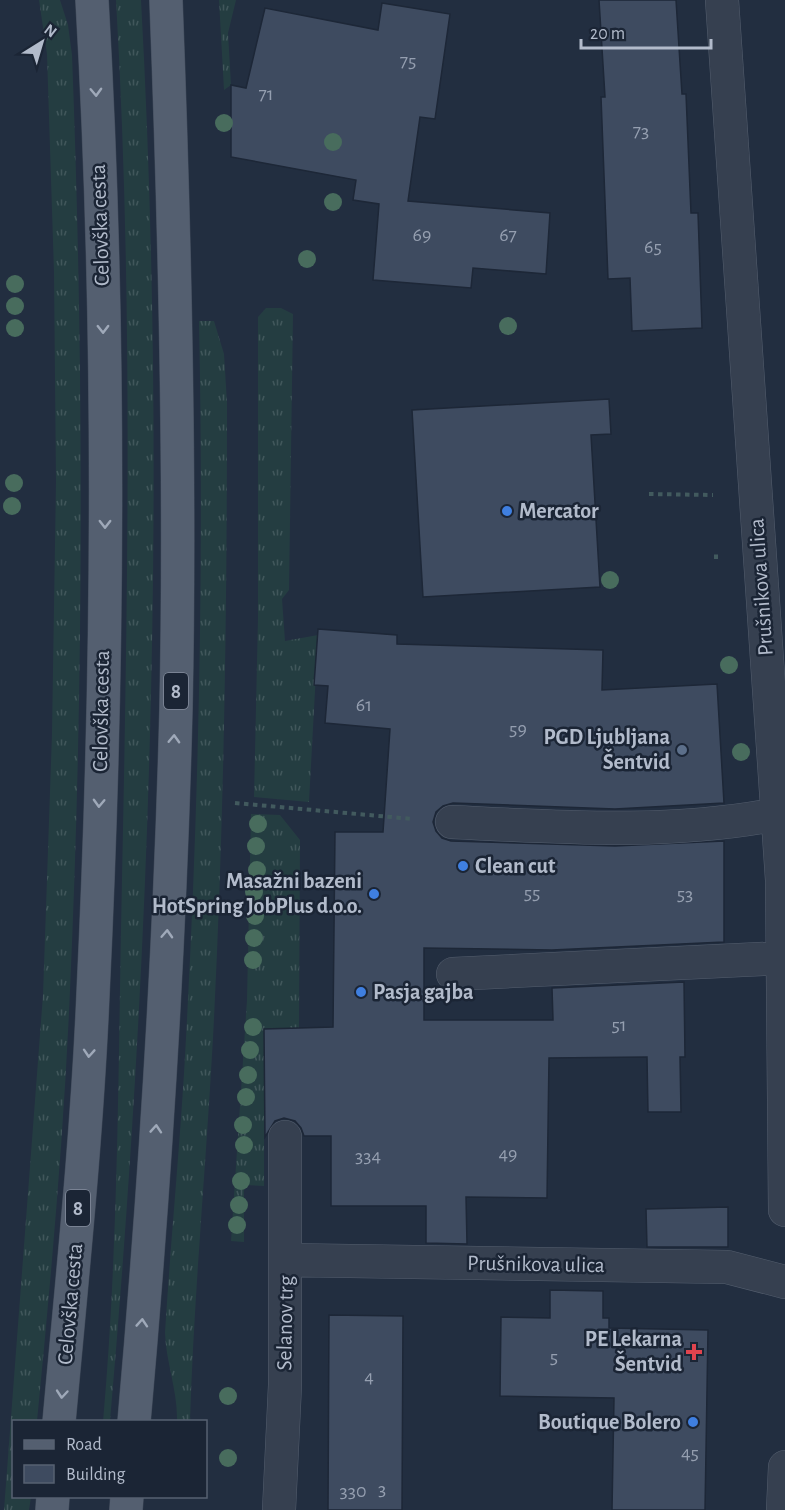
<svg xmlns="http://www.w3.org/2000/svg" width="785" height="1510" font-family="'Alegreya Sans',sans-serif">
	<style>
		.grass { fill: url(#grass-tufts) }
		.building { fill: #3e4b60; stroke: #1d2737; stroke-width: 1.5 }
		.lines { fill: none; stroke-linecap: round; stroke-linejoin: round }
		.minor-casing { stroke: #545e6e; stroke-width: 34 }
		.major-casing { stroke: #3f4959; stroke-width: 34 }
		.path { stroke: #425a5e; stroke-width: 4; stroke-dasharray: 4.5 4.5; stroke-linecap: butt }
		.minor { stroke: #364050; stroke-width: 33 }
		.major { stroke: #545f70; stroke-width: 33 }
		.tree { fill: #486c5d }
		.oneway { stroke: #9fa9b9 }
		.shop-dot { fill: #3f7fe0; stroke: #1b2535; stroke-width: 2 }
		.service-dot { fill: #5c6f8a; stroke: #1b2535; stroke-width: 2 }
		.health-dot { fill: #e0444e; stroke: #1b2535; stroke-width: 2 }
		.labels { text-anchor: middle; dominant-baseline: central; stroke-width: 5; stroke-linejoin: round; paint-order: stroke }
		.number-label { font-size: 20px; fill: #959fb0 }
		.shield { fill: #1b2535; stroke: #858e9e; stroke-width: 1.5 }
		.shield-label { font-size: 21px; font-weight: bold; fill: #b2bbcb }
		.street-label { font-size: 22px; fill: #b2bbcb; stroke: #1b2535 }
		.poi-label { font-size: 22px; font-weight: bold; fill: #b2bbcb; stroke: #1b2535; text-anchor: end }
	</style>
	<defs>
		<pattern id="grass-tufts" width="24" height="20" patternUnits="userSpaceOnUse" patternTransform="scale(1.5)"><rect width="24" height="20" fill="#243d41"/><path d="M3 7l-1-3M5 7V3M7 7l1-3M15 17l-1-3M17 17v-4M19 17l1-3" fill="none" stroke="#41575b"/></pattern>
	</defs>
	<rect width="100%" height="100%" fill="#222e40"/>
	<path class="grass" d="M39,0H60L68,25L72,55C84,366 84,678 70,990C64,1134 51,1278 37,1421L14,1422V1496L31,1497L29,1510H4L43,995L52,734L56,482L54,272L47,54Z
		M116,0H141C167,474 151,949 110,1421L103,1422C119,1241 118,1060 122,879C128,586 133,293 116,0Z
		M219,0H236L228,33L231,85L224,90Z
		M266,308H281L293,314L289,590L282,599L285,641L318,635L309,802L254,797L258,618V317Z
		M199,321H214L224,354L227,403C227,614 224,826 213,1038C206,1166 194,1293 190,1421L177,1422C178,1391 166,1363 165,1333C171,1235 181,1137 186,1038C199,800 204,560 199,321Z
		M251,814L280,815L300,840L299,1028L264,1029V1186L244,1185V1242L231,1241L247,1000Z"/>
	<path class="building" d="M599,0H676L682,94H686L691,213H698L702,328L632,331L630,278L608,279L601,97H605Z
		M382,3L450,14L435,119L420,117L408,201L550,213L546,274L473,268L471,288L373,280L379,204L353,200L356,180L231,157V85L246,88L265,8L378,30Z
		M609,399L611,434L591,435L600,587L423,597L412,410Z
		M318,629L397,635V644L603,650L602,690L717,684L724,803L615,809L453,803L443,806L436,812L433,822L436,831L442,838L451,841L615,846L724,841V942L552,950L424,948V1020H553L552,988L684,982L685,1057H680L681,1112H648L647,1057L549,1058L547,1198L466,1197L467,1244L426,1243V1206H331V1136H304L301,1128L295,1121L284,1118L275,1121L265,1137L264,1029L333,1027L335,832H383L390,729L325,723L328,686L314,685Z
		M728,1207V1247H647L646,1209Z
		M550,1290L603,1291V1318H609V1328L708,1330L705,1510H612L614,1398L500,1396L501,1317L550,1318Z
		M329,1315L403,1316L402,1510H328Z"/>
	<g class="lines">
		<g class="minor-casing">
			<path id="minor" d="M722,0L782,880L785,1210
				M452,822C560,827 671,835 777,814
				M453,974L782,958
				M286,1260L727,1267L785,1282
				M279,1510L285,1385V1137
				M783,1510L785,1467"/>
		</g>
		<g class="major-casing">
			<path id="major" d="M59,1422C72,1279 87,1137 93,994C109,663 111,330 92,0
				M134,1422C155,1184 170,946 176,708C181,472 175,235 166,0
				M52,1510L53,1496
				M126,1510L127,1496"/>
		</g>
		<path class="path" d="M649,494L713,495
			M716,559V554
			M235,803L413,819"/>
		<use href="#minor" class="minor"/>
		<use href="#major" class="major"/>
	</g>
	<g class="tree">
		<circle cx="224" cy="123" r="9"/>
		<circle cx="333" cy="142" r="9"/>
		<circle cx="333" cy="202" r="9"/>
		<circle cx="307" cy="259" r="9"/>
		<circle cx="15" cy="284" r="9"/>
		<circle cx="15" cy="306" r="9"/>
		<circle cx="508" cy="326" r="9"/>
		<circle cx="15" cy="328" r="9"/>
		<circle cx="14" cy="483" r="9"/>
		<circle cx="12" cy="506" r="9"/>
		<circle cx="610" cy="580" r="9"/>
		<circle cx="729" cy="665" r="9"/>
		<circle cx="741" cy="752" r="9"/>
		<circle cx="258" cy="824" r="9"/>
		<circle cx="256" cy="846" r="9"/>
		<circle cx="257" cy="870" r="9"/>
		<circle cx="254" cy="892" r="9"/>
		<circle cx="255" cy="916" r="9"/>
		<circle cx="254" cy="938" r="9"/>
		<circle cx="253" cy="960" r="9"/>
		<circle cx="253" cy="1027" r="9"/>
		<circle cx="250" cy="1050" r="9"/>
		<circle cx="248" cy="1075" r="9"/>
		<circle cx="246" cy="1097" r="9"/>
		<circle cx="243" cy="1125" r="9"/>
		<circle cx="244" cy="1145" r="9"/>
		<circle cx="241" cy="1181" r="9"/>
		<circle cx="239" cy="1205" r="9"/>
		<circle cx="237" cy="1225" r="9"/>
		<circle cx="228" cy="1396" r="9"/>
		<circle cx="228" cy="1458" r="9"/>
	</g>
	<defs><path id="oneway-chevron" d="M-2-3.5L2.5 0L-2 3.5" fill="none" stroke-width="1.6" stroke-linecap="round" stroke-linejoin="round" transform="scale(1.5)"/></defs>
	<g class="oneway">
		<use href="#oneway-chevron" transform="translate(96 92) rotate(88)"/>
		<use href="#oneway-chevron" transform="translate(103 329) rotate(89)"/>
		<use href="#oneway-chevron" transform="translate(105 524) rotate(90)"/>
		<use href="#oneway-chevron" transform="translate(174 739) rotate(-88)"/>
		<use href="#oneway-chevron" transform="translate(99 803) rotate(92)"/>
		<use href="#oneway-chevron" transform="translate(167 934) rotate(-87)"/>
		<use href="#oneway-chevron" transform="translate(89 1053) rotate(94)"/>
		<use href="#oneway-chevron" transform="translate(156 1129) rotate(-86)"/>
		<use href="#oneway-chevron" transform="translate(142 1323) rotate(-86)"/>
		<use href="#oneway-chevron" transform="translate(62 1394) rotate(95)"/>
	</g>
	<g class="shop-dot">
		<circle cx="507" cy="511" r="6"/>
		<circle cx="463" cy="866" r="6"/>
		<circle cx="374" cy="894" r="6"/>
		<circle cx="361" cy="992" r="6"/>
		<circle cx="693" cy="1422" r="6"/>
	</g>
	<circle class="service-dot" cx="682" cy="750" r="6"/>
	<path class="health-dot" d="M691 1343h6v6h6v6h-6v6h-6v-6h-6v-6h6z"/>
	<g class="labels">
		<g class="number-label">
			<text x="408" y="61">75</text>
			<text x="266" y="94">71</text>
			<text x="641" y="131">73</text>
			<text x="422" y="235">69</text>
			<text x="508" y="235">67</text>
			<text x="653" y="247">65</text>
			<text x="364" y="705">61</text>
			<text x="518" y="729">59</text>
			<text x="532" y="893">55</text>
			<text x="685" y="894">53</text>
			<text x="619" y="1025">51</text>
			<text x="508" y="1154">49</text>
			<text x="368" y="1156">334</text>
			<text x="554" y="1357">5</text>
			<text x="369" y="1377">4</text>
			<text x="690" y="1453">45</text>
			<text x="382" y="1489">3</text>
			<text x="353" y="1491">330</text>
		</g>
		<g class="shield">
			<rect x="164" y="673" width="24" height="36" rx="4.5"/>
			<rect x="66" y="1190" width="24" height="36" rx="4.5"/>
		</g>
		<g class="shield-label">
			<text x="176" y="691">8</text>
			<text x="78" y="1208">8</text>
		</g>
		<g class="street-label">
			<text transform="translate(100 225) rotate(-92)">Celovška cesta</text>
			<text transform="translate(761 587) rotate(-94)">Prušnikova ulica</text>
			<text transform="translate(101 711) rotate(-89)">Celovška cesta</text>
			<text transform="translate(536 1264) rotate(1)">Prušnikova ulica</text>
			<text transform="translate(70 1304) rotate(-85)">Celovška cesta</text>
			<text transform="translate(285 1323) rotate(-89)">Selanov trg</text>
		</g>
		<g class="poi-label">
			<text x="519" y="511" text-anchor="start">Mercator</text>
			<text x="670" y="737">PGD Ljubljana<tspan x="670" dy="25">Šentvid</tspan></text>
			<text x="475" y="866" text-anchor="start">Clean cut</text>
			<text x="362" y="881">Masažni bazeni<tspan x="362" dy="25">HotSpring JobPlus d.o.o.</tspan></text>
			<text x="373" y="992" text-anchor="start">Pasja gajba</text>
			<text x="682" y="1339">PE Lekarna<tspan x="682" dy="25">Šentvid</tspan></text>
			<text x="681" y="1422">Boutique Bolero</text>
		</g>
	</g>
	<rect x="12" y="1420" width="195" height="78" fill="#1b2535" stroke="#576171" stroke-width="1.5"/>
	<rect x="24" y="1440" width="30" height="9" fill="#545f70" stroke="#576171" stroke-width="1.5"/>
	<text x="66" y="1450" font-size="18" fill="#b2bbcb">Road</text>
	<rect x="24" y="1465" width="30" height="18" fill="#3e4b60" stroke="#576171" stroke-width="1.5"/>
	<text x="66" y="1480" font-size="18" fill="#b2bbcb">Building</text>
	<g transform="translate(42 42) rotate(37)" stroke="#1b2535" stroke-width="4.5" paint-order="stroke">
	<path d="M0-4.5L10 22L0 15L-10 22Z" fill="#b2bbcb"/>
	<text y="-9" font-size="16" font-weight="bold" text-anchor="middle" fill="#b2bbcb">N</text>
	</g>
	<path d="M581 39v9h130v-9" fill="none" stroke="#b2bbcb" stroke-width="3"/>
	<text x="590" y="39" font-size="18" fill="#b2bbcb" stroke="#1b2535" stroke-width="4.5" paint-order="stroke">20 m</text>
</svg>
